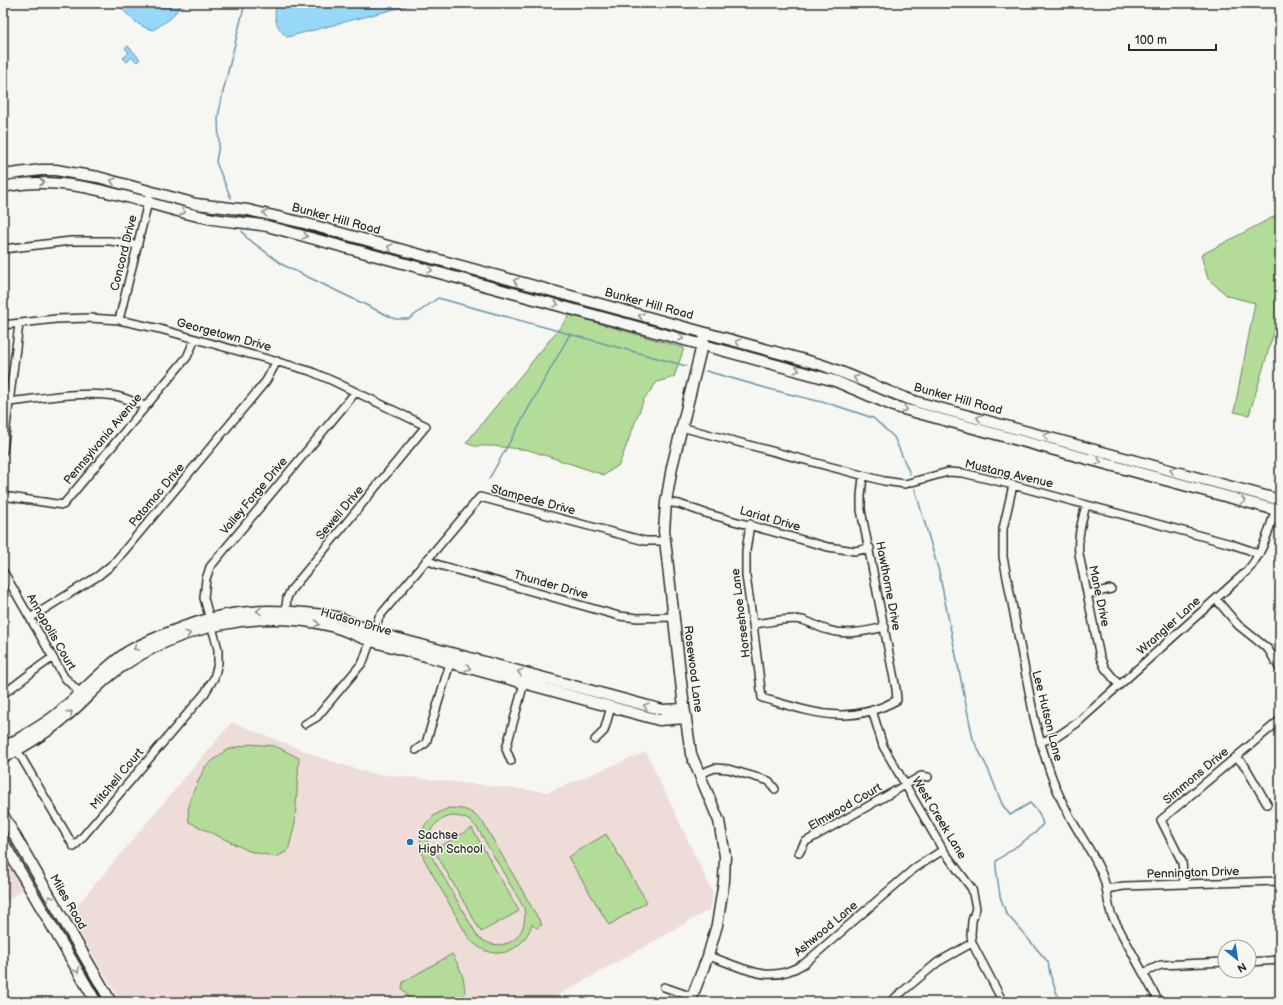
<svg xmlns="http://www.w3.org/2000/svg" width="1283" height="1005" font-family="'Balsamiq Sans',sans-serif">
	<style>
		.built { fill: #eedcd8 }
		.green { fill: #b3dc99; stroke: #6f8462; fill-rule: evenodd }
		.water { fill: #97d8f8; stroke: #6c93a6 }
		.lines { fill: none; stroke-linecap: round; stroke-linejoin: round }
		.stream { stroke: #6c93a6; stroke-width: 1.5 }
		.street-casing { stroke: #2b2b2b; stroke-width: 10 }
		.secondary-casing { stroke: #2b2b2b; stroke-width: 13 }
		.street { stroke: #f6f6f2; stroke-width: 7 }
		.secondary { stroke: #f6f6f2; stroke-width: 10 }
		.oneway { stroke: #90908e }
		.poi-dot { fill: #1f6fb2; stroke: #f6f6f2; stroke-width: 1.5 }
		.labels { text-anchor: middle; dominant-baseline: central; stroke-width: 3; stroke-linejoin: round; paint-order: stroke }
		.street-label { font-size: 12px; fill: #2b2b2b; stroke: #f6f6f2 }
		.poi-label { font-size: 12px; fill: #2b2b2b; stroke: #f6f6f2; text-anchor: start }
	</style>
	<rect width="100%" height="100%" fill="#f6f6f2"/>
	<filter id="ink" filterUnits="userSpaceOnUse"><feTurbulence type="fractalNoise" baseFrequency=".025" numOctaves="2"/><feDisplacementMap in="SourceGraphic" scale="8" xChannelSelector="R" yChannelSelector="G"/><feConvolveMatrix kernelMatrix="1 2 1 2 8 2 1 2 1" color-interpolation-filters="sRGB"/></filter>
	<g filter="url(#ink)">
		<path class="built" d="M232,722L322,758L368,773L548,792L646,752L713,893L709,910L546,1002H121L69,915Z
			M3,855L23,889L3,904Z"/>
		<path class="green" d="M1280,204V312L1249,415L1234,412L1255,303L1228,296L1208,279L1201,255L1277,215Z
			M570,315L684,348L674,377L657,382L644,399L619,465L604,475L529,450L493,446H474L466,443Z
			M250,744L275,746L299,758L295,823L288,851L276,857L249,851L189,822L188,811L192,794L205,767L226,750Z
			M449,808C466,808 473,811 484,824L542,925L536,928L532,924C522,955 490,964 468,937L424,859C415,834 424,817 449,808ZM452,816C464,816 471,820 478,829L524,908C530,938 502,956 478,937L428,850C426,832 434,820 452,816Z
			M472,828L519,911L481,932L434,850Z
			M606,834L647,902L609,925L568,857Z
			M452,954C461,969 468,985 463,1002H411L402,988L403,982Z"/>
		<path class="water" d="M117,3H183L170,19L153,30C137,27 127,14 117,3Z
			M276,3H418L287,37C275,26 274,19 276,3Z
			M128,46L140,59L137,62L132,57L127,62L123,58L129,53L125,48Z"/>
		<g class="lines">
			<path class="stream" d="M231,198L216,162L219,145L218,118L222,96L245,3
				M242,231L247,238L283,265L395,319H409L438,298L686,366
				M706,371L773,390L834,405L873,418L894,437L910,474
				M489,479L570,334
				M915,489L939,572L973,739L989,771L1002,804L1010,815L1030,803L1039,813L1043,824L1035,833L996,861V868L1000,896L1006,913L1048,962L1050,974L1058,997L1063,1002"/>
			<g class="street-casing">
				<path id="street" d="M3,249L71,241H110L138,245
					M119,320L149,198
					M3,325L56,319L90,318L119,320L160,329L310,371L333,381L426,426L291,590L287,598L285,616
					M9,402C45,398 80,391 116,396C126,398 136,403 145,406
					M681,427L884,481L905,484L948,472L963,473L1013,485L1231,544L1249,550L1259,555
					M3,451L19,324
					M1013,485L1003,529V557L1034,717C1042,750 1052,785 1069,815C1080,836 1095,855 1103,877C1108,890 1107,904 1112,916L1159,1002
					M3,496L63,505L187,357L195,339
					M666,502L679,504L705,513L828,547L855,551L870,548
					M1086,505C1082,521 1077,537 1079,554L1100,657L1105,668L1119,685
					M750,524L746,551V576L753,624L762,698C812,712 848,727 897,700L896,689L861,510V496L863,476
					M426,560L439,565L619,616L638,618L673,617
					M3,571L64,677L83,696
					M1088,594L1111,589
					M1216,599L1238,625L1268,649L1280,669
					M30,618L98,576L114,563L266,381L277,361
					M753,624C769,623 786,617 802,620C811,622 819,628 828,630C847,636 866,631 885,627
					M3,694C20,682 35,669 52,658
					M872,710L883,746L943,850L972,889L976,908L972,921L971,935L972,943L1003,1002
					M305,724L317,717L363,662L379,617L480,497L645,541H665
					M595,740L604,731L611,707
					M1040,742L1058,736L1077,723L1247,571C1264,552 1269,529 1277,505
					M17,750L74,847L205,693L214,678L218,663V649L204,598L206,579L210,567L355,393
					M416,750L426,743L450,663
					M1236,757L1245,766L1267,804
					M511,761L506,749L524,683
					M699,774L715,768L728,769L769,781L775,789
					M799,853L805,842L921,776L928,777
					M1184,884L1182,862L1161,820L1280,720
					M1106,889L1124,886L1280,881
					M708,956C745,967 768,987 805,963L915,868L943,850
					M1249,962L1280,960
					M1143,973L1161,965L1225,962
					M664,987L693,997
					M890,1002L938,962L972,943"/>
			</g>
			<g class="secondary-casing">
				<path id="secondary" d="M3,175L41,170H56L72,173L98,177L196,204L248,210L304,223L819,364C852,375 884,391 917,402L1280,500
					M3,187C71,172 138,203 203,217C224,222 246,222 267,226L835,381L896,407L1280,511
					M3,748C21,737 41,727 57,714C81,694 101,670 127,652C139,645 153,639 165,634C214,614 252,607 304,613C317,614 331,615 343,619C353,623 363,628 373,632L663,710L684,709
					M3,758C21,748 40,737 57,724C80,707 97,684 120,668C179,626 260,608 331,626C345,630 357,636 371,641L659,720L686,718
					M3,815L111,1002
					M3,842L96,1002
					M690,1002L708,956L717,925L724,881L725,856L719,821L691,754L683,699L664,531L666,502L672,467L704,337"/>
			</g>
			<use href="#street" class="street"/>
			<use href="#secondary" class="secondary"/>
		</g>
		<defs><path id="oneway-chevron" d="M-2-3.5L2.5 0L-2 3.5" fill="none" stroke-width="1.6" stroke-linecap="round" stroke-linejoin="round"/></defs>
		<g class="oneway">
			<use href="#oneway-chevron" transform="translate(113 181) rotate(-164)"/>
			<use href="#oneway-chevron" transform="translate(42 182)"/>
			<use href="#oneway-chevron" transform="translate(183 212) rotate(14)"/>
			<use href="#oneway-chevron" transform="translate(265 213) rotate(-170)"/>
			<use href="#oneway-chevron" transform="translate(305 236) rotate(15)"/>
			<use href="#oneway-chevron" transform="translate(390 247) rotate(-165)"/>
			<use href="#oneway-chevron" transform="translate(430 270) rotate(15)"/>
			<use href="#oneway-chevron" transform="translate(516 281) rotate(-164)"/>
			<use href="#oneway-chevron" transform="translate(556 304) rotate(15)"/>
			<use href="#oneway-chevron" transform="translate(641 316) rotate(-164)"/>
			<use href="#oneway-chevron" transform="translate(681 338) rotate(15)"/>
			<use href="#oneway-chevron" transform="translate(738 342) rotate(-165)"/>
			<use href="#oneway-chevron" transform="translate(797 370) rotate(15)"/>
			<use href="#oneway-chevron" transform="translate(856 378) rotate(-157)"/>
			<use href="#oneway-chevron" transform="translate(905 409) rotate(15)"/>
			<use href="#oneway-chevron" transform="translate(979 418) rotate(-165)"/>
			<use href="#oneway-chevron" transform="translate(1046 436) rotate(-165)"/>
			<use href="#oneway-chevron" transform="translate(1099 462) rotate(16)"/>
			<use href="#oneway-chevron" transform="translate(1172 470) rotate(-165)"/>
			<use href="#oneway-chevron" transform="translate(1243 501) rotate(15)"/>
			<use href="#oneway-chevron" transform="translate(259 611) rotate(179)"/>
			<use href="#oneway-chevron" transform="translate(317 624) rotate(10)"/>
			<use href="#oneway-chevron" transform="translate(188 634) rotate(-18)"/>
			<use href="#oneway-chevron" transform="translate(136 648) rotate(153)"/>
			<use href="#oneway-chevron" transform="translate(468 668) rotate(16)"/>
			<use href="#oneway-chevron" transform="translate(520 672) rotate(-165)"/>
			<use href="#oneway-chevron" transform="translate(646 706) rotate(-165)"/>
			<use href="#oneway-chevron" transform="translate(70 713) rotate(-41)"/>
			<use href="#oneway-chevron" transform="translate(50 898) rotate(-120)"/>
			<use href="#oneway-chevron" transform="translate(77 970) rotate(60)"/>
		</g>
	</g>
	<circle class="poi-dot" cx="410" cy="842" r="4"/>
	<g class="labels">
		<g class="street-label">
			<text transform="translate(336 219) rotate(15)">Bunker Hill Road</text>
			<text transform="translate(124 253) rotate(-76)">Concord Drive</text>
			<text transform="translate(649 304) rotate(15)">Bunker Hill Road</text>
			<text transform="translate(224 335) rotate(15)">Georgetown Drive</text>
			<text transform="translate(958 399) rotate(15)">Bunker Hill Road</text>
			<text transform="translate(103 439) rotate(-50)">Pennsylvania Avenue</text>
			<text transform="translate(1009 474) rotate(13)">Mustang Avenue</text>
			<text transform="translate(157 495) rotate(-50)">Potomac Drive</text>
			<text transform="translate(254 496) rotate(-50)">Valley Forge Drive</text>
			<text transform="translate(533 500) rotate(15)">Stampede Drive</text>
			<text transform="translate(340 513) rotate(-50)">Sewell Drive</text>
			<text transform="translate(770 519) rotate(16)">Lariat Drive</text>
			<text transform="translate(551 585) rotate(16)">Thunder Drive</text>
			<text transform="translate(888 586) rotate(79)">Hawthorne Drive</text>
			<text transform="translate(1099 596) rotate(78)">Mane Drive</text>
			<text transform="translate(741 613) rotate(-97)">Horseshoe Lane</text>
			<text transform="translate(356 622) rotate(16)">Hudson Drive</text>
			<text transform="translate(1169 626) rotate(-42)">Wrangler Lane</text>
			<text transform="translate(51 632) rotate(60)">Annapolis Court</text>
			<text transform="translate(693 669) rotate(83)">Rosewood Lane</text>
			<text transform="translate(1047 716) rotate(76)">Lee Hutson Lane</text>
			<text transform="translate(1196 776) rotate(-40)">Simmons Drive</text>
			<text transform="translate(117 779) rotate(-50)">Mitchell Court</text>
			<text transform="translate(845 807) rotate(-30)">Elmwood Court</text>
			<text transform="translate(939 818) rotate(59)">West Creek Lane</text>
			<text transform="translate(1193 873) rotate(-2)">Pennington Drive</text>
			<text transform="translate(68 902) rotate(60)">Miles Road</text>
			<text transform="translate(826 929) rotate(-40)">Ashwood Lane</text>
		</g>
		<g class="poi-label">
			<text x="418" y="835">Sachse<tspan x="418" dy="14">High School</tspan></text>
		</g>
	</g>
	<rect width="1283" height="1005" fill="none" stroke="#f6f6f2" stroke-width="16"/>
	<rect x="8" y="8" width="1267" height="989" fill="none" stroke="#2b2b2b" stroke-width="1.5" filter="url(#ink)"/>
	<g transform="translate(1237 959) rotate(150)"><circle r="19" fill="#f6f6f2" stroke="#a5a5a2"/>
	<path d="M0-3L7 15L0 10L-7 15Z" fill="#1f6fb2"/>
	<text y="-6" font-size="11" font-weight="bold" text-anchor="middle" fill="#2b2b2b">N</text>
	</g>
	<path d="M1129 44v6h87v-6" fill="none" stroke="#2b2b2b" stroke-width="2"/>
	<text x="1135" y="44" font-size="12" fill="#2b2b2b" stroke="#f6f6f2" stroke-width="3" paint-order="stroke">100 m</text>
</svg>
